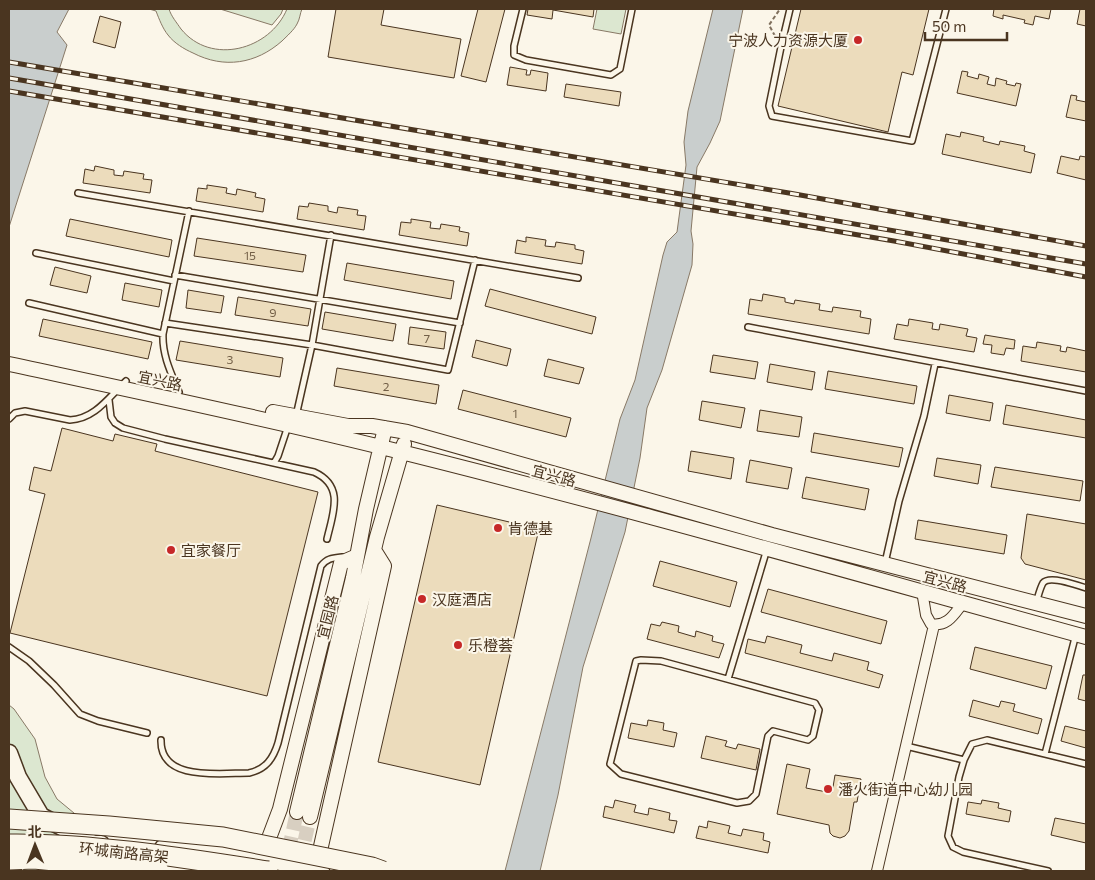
<svg xmlns="http://www.w3.org/2000/svg" width="1095" height="880" font-family="Commissioner,'Noto Sans SC',sans-serif">
	<style>
		.green { fill: #dce7d0; stroke: #887966 }
		.water { fill: #c9cecd; stroke: #887966 }
		.building { fill: #ecdcbc; stroke: #4a3520 }
		.lines { fill: none; stroke-linecap: round; stroke-linejoin: round }
		.secondary-tunnel { stroke: #d8cfc1; stroke-width: 14; stroke-dasharray: 14 7; stroke-linecap: butt }
		.lane-casing { stroke: #4a3520; stroke-width: 8 }
		.street-casing { stroke: #4a3520; stroke-width: 12 }
		.secondary-casing { stroke: #4a3520; stroke-width: 16 }
		.primary-casing { stroke: #4a3520; stroke-width: 19 }
		.path { stroke: #7f6f5c; stroke-width: 2; stroke-dasharray: 4 2.5; stroke-linecap: butt }
		.lane { stroke: #fbf6e9; stroke-width: 5 }
		.street { stroke: #fbf6e9; stroke-width: 10 }
		.secondary { stroke: #fbf6e9; stroke-width: 14 }
		.primary { stroke: #fbf6e9; stroke-width: 16 }
		.rail-casing { stroke: #4a3520; stroke-width: 5 }
		.rail { stroke: #fbf6e9; stroke-width: 3; stroke-dasharray: 9; stroke-linecap: butt }
		.highway-bridge-casing { stroke: #4a3520; stroke-width: 21; stroke-linecap: butt }
		.highway-bridge { stroke: #fbf6e9; stroke-width: 19 }
		.poi-dot { fill: #c62828; stroke: #fbf6e9; stroke-width: 2 }
		.labels { text-anchor: middle; dominant-baseline: central; stroke-width: 4; stroke-linejoin: round; paint-order: stroke }
		.number-label { font-size: 12px; fill: #725f47 }
		.poi-label { font-size: 15px; fill: #4a3520; stroke: #fbf6e9; text-anchor: start }
		.street-label { font-size: 15px; fill: #4a3520; stroke: #fbf6e9 }
	</style>
	<rect width="100%" height="100%" fill="#fbf6e9"/>
	<path class="green" d="M149,9H169C171,16 177,23 181,29C211,66 270,50 287,9H302C300,13 300,19 297,24C294,30 287,36 282,41C256,64 224,69 193,53C184,49 174,43 168,35C163,29 159,19 156,11Z
		M220,9H283L281,14L272,25Z
		M597,9H626L621,34L593,29Z
		M9,705L14,709L35,739L45,777L57,799L80,818L82,871H9Z"/>
	<path class="water" d="M9,9H69L57,32L67,45L9,227Z
		M713,9H743L720,121L710,143L697,167L691,231L693,244L692,265L662,370L647,408L640,458L625,532L583,667L558,795L540,871H505L591,538L620,419L635,380L663,255L667,242L677,232L686,165L684,142L688,111Z"/>
	<path class="building" d="M336,9H384L381,25L461,39L454,78L328,57Z
		M478,9H505L486,82L461,76Z
		M528,9H594L593,17L553,10L552,19L527,15Z
		M801,9H929L913,75L902,72L888,132L778,106Z
		M994,9H1051L1049,19L1035,16L1033,25L1024,23L1025,20L1003,15V19L993,16Z
		M1080,9H1086V26L1077,24Z
		M100,16L121,22L115,48L93,42Z
		M510,67L527,70L526,75H530L531,70L548,73L546,91L507,85Z
		M962,71L968,72L967,76L978,79L979,74L989,77L987,84L995,86L996,78L1007,81L1006,84L1015,86L1016,83L1021,84L1016,106L957,93Z
		M566,84L621,92L619,106L564,97Z
		M1071,95L1077,96L1076,100L1086,102V121L1066,117Z
		M961,132L984,137L983,141L999,145L1000,141L1025,146L1024,151L1035,154L1031,173L942,154L946,134L960,137Z
		M1061,156L1079,160L1080,156L1086,157V180L1057,173Z
		M95,166L114,170V175L123,176L124,171L144,174L143,179L152,180L150,193L83,183L85,169L94,171Z
		M207,185L227,188L226,193L236,195L237,189L256,193L255,197L265,199L263,212L196,201L198,188L207,189Z
		M309,203L328,206V211L337,213L338,207L358,210L357,215L366,216L364,230L297,219L299,206L308,207Z
		M70,219L172,240L169,257L66,236Z
		M411,219L431,222L430,228L440,229L441,224L460,227L459,231L469,233L467,246L399,235L401,222L411,223Z
		M526,237L546,240L545,246L555,247L556,242L575,245V249L584,251L582,264L515,253L517,240L526,242Z
		M197,238L306,255L303,272L194,256Z
		M347,263L454,281L451,299L344,280Z
		M55,267L91,276L87,293L50,285Z
		M125,283L162,290L159,307L122,300Z
		M490,289L596,317L592,334L485,306Z
		M188,290L224,296L221,313L186,308Z
		M763,294L785,298V302L794,304L795,300L820,304L819,310L832,312L833,307L861,311L860,317L871,319L869,334L748,314L750,299L762,301Z
		M238,297L311,309L308,326L235,315Z
		M325,312L396,324L393,341L322,329Z
		M43,319L152,342L148,359L39,336Z
		M909,319L933,323L932,329L939,330L940,324L968,329L966,336L977,338L974,352L894,339L897,324L908,326Z
		M410,327L446,332L444,349L408,344Z
		M985,335L1015,340L1014,349L1006,348L1004,355L991,353L992,345L983,344Z
		M476,340L511,349L507,366L472,357Z
		M180,341L283,358L280,377L176,360Z
		M1037,342L1061,346L1060,351L1066,352L1067,347L1086,351V372L1021,361L1023,346L1036,348Z
		M713,355L758,362L755,379L710,372Z
		M548,359L584,368L579,384L544,376Z
		M770,364L815,372L812,390L767,382Z
		M337,368L439,385L436,404L334,386Z
		M828,371L917,386L914,404L825,389Z
		M463,390L571,418L566,437L458,409Z
		M949,395L993,403L990,421L946,413Z
		M702,401L745,408L741,428L699,420Z
		M1006,405L1086,420V438L1003,424Z
		M760,410L802,417L799,437L757,431Z
		M62,428L113,441L115,434L157,444L155,451L318,492L267,696L10,633L45,494L29,490L34,467L51,471Z
		M814,433L903,448L899,467L811,452Z
		M691,451L734,458L731,479L688,471Z
		M937,458L981,465L978,484L934,476Z
		M750,460L792,468L788,489L746,482Z
		M995,467L1083,481L1080,501L991,487Z
		M806,477L869,489L865,510L802,498Z
		M437,505L539,529L480,785L378,762Z
		M1027,514L1086,524V580L1025,564L1021,558Z
		M918,520L1007,535L1004,554L915,539Z
		M660,561L737,582L730,607L653,586Z
		M768,589L887,621L881,644L761,612Z
		M662,622L679,626L678,632L695,637L696,631L713,636L712,641L724,644L719,658L647,639L651,624L660,626Z
		M767,636L802,645L800,653L832,661L834,653L869,662L867,670L883,675L879,688L745,653L748,639L765,643Z
		M975,647L1052,666L1046,689L970,669Z
		M1083,675H1086V701L1078,699Z
		M973,700L999,707L1001,701L1015,704L1013,711L1042,719L1038,734L969,716Z
		M648,720L664,723L663,730L677,733L674,747L628,738L631,723L647,726Z
		M1065,726L1086,731V748L1061,741Z
		M706,736L727,741L725,746L736,749L738,744L760,749L756,770L701,758Z
		M787,764L810,769L806,788L832,793L835,775L861,779L857,802H854L849,831L845,836L840,838L833,836L830,833L829,825L777,814Z
		M615,800L636,805L634,812L648,815L649,808L670,813L669,820L677,821L674,833L603,817L605,806L613,808Z
		M982,800L999,803L998,808L1011,811L1009,822L966,814L968,802L981,804Z
		M1055,818L1086,824V843L1051,835Z
		M708,821L730,826L728,833L741,836L743,829L764,833L763,840L770,842L768,853L696,838L699,826L707,828Z"/>
	<g class="lines">
		<path class="secondary-tunnel" d="M300,861L310,817
			M284,871L297,812"/>
		<g class="lane-casing">
			<path id="lane" d="M523,9L514,46V55L526,60L611,75L620,69L632,9
				M790,9L781,47L769,106L772,116L912,141L946,9
				M78,193L578,278
				M36,253L174,281
				M175,275L460,323
				M29,303L163,334
				M165,323L312,345L448,370L475,260
				M748,327L1086,391
				M179,392C171,373 162,355 163,334L189,211
				M109,400L111,417L115,423L123,428L165,439L314,472C345,486 333,513 327,539
				M296,416L312,345L331,235
				M9,419L15,413L25,411L70,420C95,419 109,397 126,381
				M274,463L278,456L288,426
				M885,563L899,501L924,416L935,364
				M1036,603C1038,597 1040,588 1043,583C1049,575 1077,585 1086,588
				M9,647L29,661L54,685L80,714L98,721L147,733
				M641,660L661,661L815,703L819,710L813,736L808,740L773,731L768,736L756,794L749,801L737,803L621,774L610,764L636,661Z
				M728,679L767,549
				M161,740C160,782 220,773 249,773C266,769 273,759 278,743L321,566C327,558 333,558 342,557
				M906,746L964,760
				M1045,754L1076,634
				M1048,871L963,852L953,847L948,836L959,777L964,760L972,744L987,740L1086,764"/>
		</g>
		<g class="street-casing">
			<path id="street" d="M922,591L926,615L931,624C948,627 954,614 963,603
				M877,871L934,625"/>
		</g>
		<g class="secondary-casing">
			<path id="secondary" d="M9,364C134,391 260,417 385,448C620,506 853,573 1086,637
				M273,412L348,426H372L407,432L772,535L1086,616
				M297,812L353,578L366,509L385,428
				M310,817L377,537L404,444
				M263,854L280,809L341,563L357,556
				M317,864L384,566L374,550"/>
		</g>
		<g class="primary-casing">
			<path id="primary" d="M9,753L18,777L41,816L94,844H101
				M163,848L213,850L240,854
				M226,859L262,858L321,871"/>
		</g>
		<path class="path" d="M775,36L769,25L780,9"/>
		<use href="#lane" class="lane"/>
		<use href="#street" class="street"/>
		<use href="#secondary" class="secondary"/>
		<use href="#primary" class="primary"/>
		<g class="rail-casing">
			<path id="rail" d="M9,62L789,193L1086,246
				M9,78L1086,264
				M9,91L894,241L1086,277"/>
		</g>
		<use href="#rail" class="rail"/>
		<g class="highway-bridge-casing">
			<path id="highway-bridge" d="M9,819L109,826L223,837L372,867L383,871
				M9,844C94,843 184,858 268,871
				M9,860L34,859L159,871"/>
		</g>
		<use href="#highway-bridge" class="highway-bridge"/>
	</g>
	<g class="poi-dot">
		<circle cx="858" cy="40" r="5"/>
		<circle cx="498" cy="528" r="5"/>
		<circle cx="171" cy="550" r="5"/>
		<circle cx="422" cy="599" r="5"/>
		<circle cx="458" cy="645" r="5"/>
		<circle cx="828" cy="789" r="5"/>
	</g>
	<g class="labels">
		<g class="number-label">
			<text x="250" y="255">15</text>
			<text x="273" y="312">9</text>
			<text x="427" y="338">7</text>
			<text x="230" y="359">3</text>
			<text x="386" y="386">2</text>
			<text x="515" y="413">1</text>
		</g>
		<g class="poi-label">
			<text x="848" y="40" text-anchor="end">宁波人力资源大厦</text>
			<text x="508" y="528">肯德基</text>
			<text x="181" y="550">宜家餐厅</text>
			<text x="432" y="599">汉庭酒店</text>
			<text x="468" y="645">乐橙荟</text>
			<text x="838" y="789">潘火街道中心幼儿园</text>
		</g>
		<g class="street-label">
			<text transform="translate(160 380) rotate(12)">宜兴路</text>
			<text transform="translate(554 475) rotate(15)">宜兴路</text>
			<text transform="translate(945 581) rotate(15)">宜兴路</text>
			<text transform="translate(327 617) rotate(-76)">宜园路</text>
			<text transform="translate(124 852) rotate(6)">环城南路高架</text>
		</g>
	</g>
	<rect width="1095" height="880" fill="none" stroke="#4a3520" stroke-width="20"/>
	<g transform="translate(35 845) rotate(359)" stroke="#fbf6e9" stroke-width="4" paint-order="stroke">
	<path d="M0-4L9 19L0 12L-9 19Z" fill="#4a3520"/>
	<text y="-8" font-size="14" font-weight="bold" text-anchor="middle" fill="#4a3520">北</text>
	</g>
	<path d="M925 32v8h82v-8" fill="none" stroke="#4a3520" stroke-width="2.5"/>
	<text x="932" y="32" font-size="15" fill="#4a3520" stroke="#fbf6e9" stroke-width="4" paint-order="stroke">50 m</text>
</svg>
